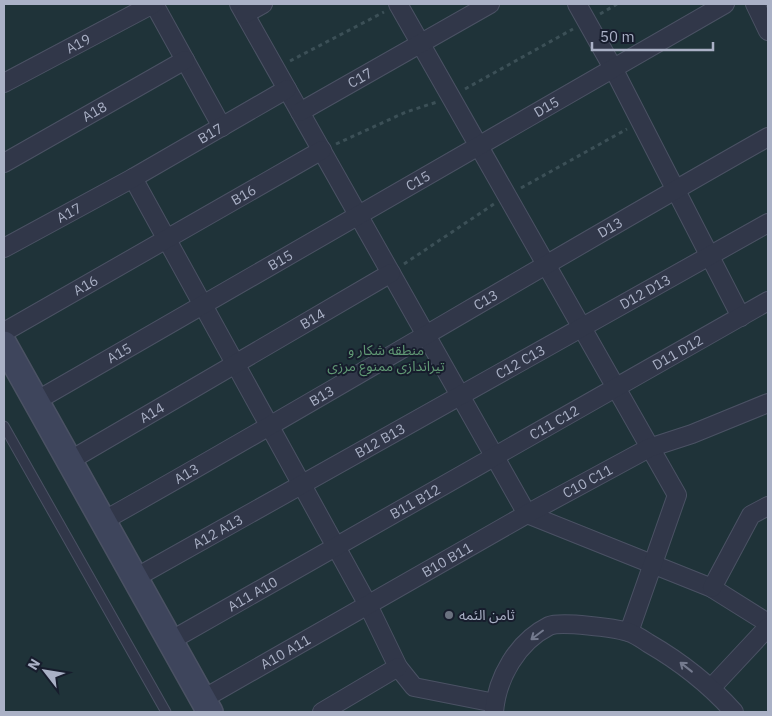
<svg xmlns="http://www.w3.org/2000/svg" width="772" height="716" font-family="'IBM Plex Sans','Noto Sans Arabic',sans-serif">
	<style>
		.green { fill: #1f3339 }
		.lines { fill: none; stroke-linecap: round; stroke-linejoin: round }
		.lane-casing { stroke: #4b5264; stroke-width: 11 }
		.street-casing { stroke: #4b5264; stroke-width: 20 }
		.secondary-casing { stroke: #4b5264; stroke-width: 28 }
		.path { stroke: #3c5057; stroke-width: 3; stroke-dasharray: 4 4; stroke-linecap: butt }
		.lane { stroke: #313749; stroke-width: 9 }
		.street { stroke: #313749; stroke-width: 18 }
		.secondary { stroke: #3e455c; stroke-width: 25 }
		.oneway { stroke: #747a8e }
		.worship-dot { fill: #6b7280; stroke: #171d2d; stroke-width: 2 }
		.labels { text-anchor: middle; dominant-baseline: central; stroke-width: 4; stroke-linejoin: round; paint-order: stroke }
		.street-label { font-size: 14px; fill: #aab1c6; stroke: #171d2d }
		.park-label { font-size: 14px; fill: #609874; stroke: #171d2d }
		.poi-label { font-size: 14px; fill: #aab1c6; stroke: #171d2d; text-anchor: start }
	</style>
	<rect width="100%" height="100%" fill="#1d2538"/>
	<path class="green" d="M4,4H768V712H4Z"/>
	<g class="lines">
		<g class="lane-casing">
			<path id="lane" d="M4,426L166,712"/>
		</g>
		<g class="street-casing">
			<g id="street">
				<path d="M154,4L222,127"/>
				<path d="M239,4L527,514L712,588L768,623"/>
				<path d="M398,4L677,495L629,632"/>
				<path d="M577,4L613,68L741,317"/>
				<path d="M755,4L768,31"/>
				<path d="M245,14L263,4"/>
				<path id="s1" d="M4,83L153,4"/>
				<path id="s2" d="M300,112L490,4"/>
				<path id="s3" d="M4,163L185,60"/>
				<path d="M133,178L368,605L398,667L414,687L495,703"/>
				<path id="s4" d="M4,248L133,178L287,89"/>
				<path id="s5" d="M4,332L322,150"/>
				<path id="s6" d="M36,401L725,4"/>
				<path id="s7" d="M69,461L391,273"/>
				<path id="s8" d="M103,521C326,396 545,263 768,137"/>
				<path id="s9" d="M135,578L768,223"/>
				<path d="M712,588L751,515L768,506"/>
				<path id="s10" d="M170,641L768,301"/>
				<path d="M712,687L768,627"/>
				<path id="s11" d="M203,699L527,514L649,448L692,434L768,403"/>
				<path d="M322,712L398,667"/>
				<path d="M494,712C497,678 517,642 549,626C561,621 615,628 628,632C635,634 642,639 648,643C681,662 709,684 734,712"/>
			</g>
		</g>
		<g class="secondary-casing">
			<path id="secondary" d="M4,344L210,712"/>
		</g>
		<path class="path" d="M600,14L617,4
			M290,61L384,12
			M465,89L573,29
			M336,144L406,112L437,102
			M521,188L627,129
			M404,264L494,204"/>
		<use href="#lane" class="lane"/>
		<use href="#street" class="street"/>
		<use href="#secondary" class="secondary"/>
	</g>
	<defs><path id="oneway-shaft" d="M-6 0H5M1.5-3L5.5 0L1.5 3" fill="none" stroke-width="1.6" stroke-linecap="round" stroke-linejoin="round" transform="scale(1.25)"/></defs>
	<g class="oneway">
		<use href="#oneway-shaft" transform="translate(537 635) rotate(143)"/>
		<use href="#oneway-shaft" transform="translate(686 667) rotate(-142)"/>
	</g>
	<circle class="worship-dot" cx="449" cy="615" r="5"/>
	<g class="labels">
		<g class="street-label">
			<text stroke="none"><textPath href="#s1" startOffset="84">A19</textPath></text>
			<text stroke="none"><textPath href="#s2" startOffset="69">C17</textPath></text>
			<text stroke="none"><textPath href="#s6" startOffset="589">D15</textPath></text>
			<text stroke="none"><textPath href="#s3" startOffset="104">A18</textPath></text>
			<text stroke="none"><textPath href="#s4" startOffset="236">B17</textPath></text>
			<text stroke="none"><textPath href="#s6" startOffset="441">C15</textPath></text>
			<text stroke="none"><textPath href="#s5" startOffset="276">B16</textPath></text>
			<text stroke="none"><textPath href="#s4" startOffset="74">A17</textPath></text>
			<text stroke="none"><textPath href="#s8" startOffset="586">D13</textPath></text>
			<text stroke="none"><textPath href="#s6" startOffset="282">B15</textPath></text>
			<text stroke="none"><textPath href="#s5" startOffset="94">A16</textPath></text>
			<text stroke="none"><textPath href="#s9" startOffset="585">D12 D13</textPath></text>
			<text stroke="none"><textPath href="#s8" startOffset="442">C13</textPath></text>
			<text stroke="none"><textPath href="#s7" startOffset="282">B14</textPath></text>
			<text stroke="none"><textPath href="#s6" startOffset="96">A15</textPath></text>
			<text stroke="none"><textPath href="#s10" startOffset="584">D11 D12</textPath></text>
			<text stroke="none"><textPath href="#s9" startOffset="442">C12 C13</textPath></text>
			<text stroke="none"><textPath href="#s8" startOffset="252">B13</textPath></text>
			<text stroke="none"><textPath href="#s7" startOffset="96">A14</textPath></text>
			<text stroke="none"><textPath href="#s10" startOffset="442">C11 C12</textPath></text>
			<text stroke="none"><textPath href="#s9" startOffset="281">B12 B13</textPath></text>
			<text stroke="none"><textPath href="#s8" startOffset="96">A13</textPath></text>
			<text stroke="none"><textPath href="#s11" startOffset="442">C10 C11</textPath></text>
			<text stroke="none"><textPath href="#s10" startOffset="282">B11 B12</textPath></text>
			<text stroke="none"><textPath href="#s9" startOffset="95">A12 A13</textPath></text>
			<text stroke="none"><textPath href="#s11" startOffset="281">B10 B11</textPath></text>
			<text stroke="none"><textPath href="#s10" startOffset="95">A11 A10</textPath></text>
			<text stroke="none"><textPath href="#s11" startOffset="95">A10 A11</textPath></text>
		</g>
		<g class="park-label">
			<text x="386" y="350">منطقه شکار و<tspan x="386" dy="16">تیراندازی ممنوع مرزی</tspan></text>
		</g>
		<g class="poi-label">
			<text x="459" y="615">ثامن الئمه</text>
		</g>
	</g>
	<rect width="772" height="716" fill="none" stroke="#aab1c6" stroke-width="10"/>
	<g transform="translate(45 671) rotate(301)" stroke="#171d2d" stroke-width="4" paint-order="stroke">
	<path d="M0-4L9 19L0 12L-9 19Z" fill="#aab1c6"/>
	<text y="-8" font-size="14" font-weight="bold" text-anchor="middle" fill="#aab1c6">N</text>
	</g>
	<path d="M592 42v8h121v-8" fill="none" stroke="#aab1c6" stroke-width="2.5"/>
	<text x="600" y="42" font-size="15" fill="#aab1c6" stroke="#171d2d" stroke-width="4" paint-order="stroke">50 m</text>
</svg>
